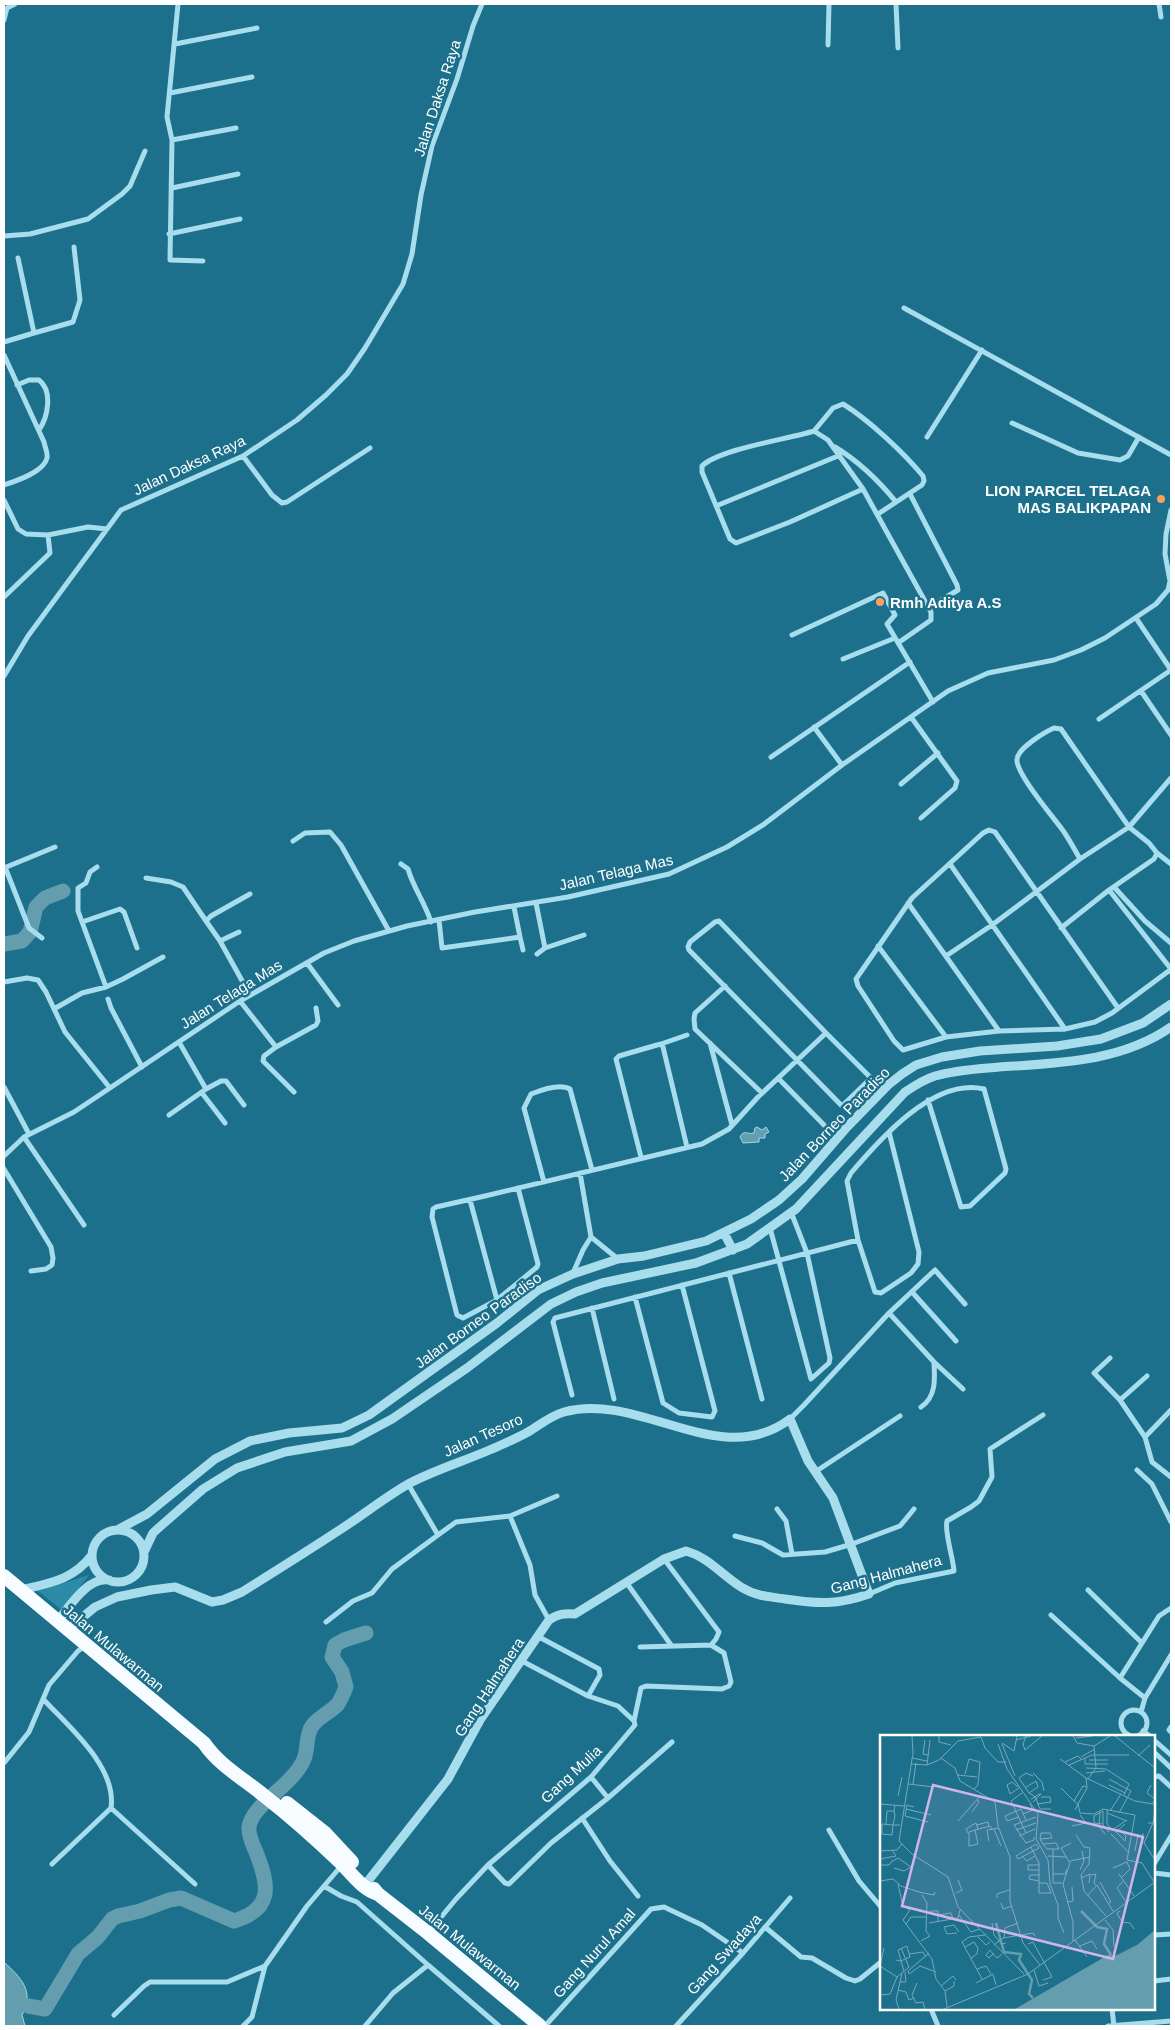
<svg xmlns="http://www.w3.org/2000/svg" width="1175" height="2030" font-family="Helvetica,sans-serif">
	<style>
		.green { fill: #2c8ba7 }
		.water { fill: #639dae; stroke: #9addef }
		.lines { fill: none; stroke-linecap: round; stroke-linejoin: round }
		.river { stroke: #639dae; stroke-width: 15 }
		.minor { stroke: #a7dded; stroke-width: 5 }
		.tertiary { stroke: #a7dded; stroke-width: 9 }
		.trunk { stroke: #f6fcff; stroke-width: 14 }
		.poi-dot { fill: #fd9f64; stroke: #1c708b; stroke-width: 2 }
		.labels { text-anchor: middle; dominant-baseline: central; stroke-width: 5; stroke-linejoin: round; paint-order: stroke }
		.street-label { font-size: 15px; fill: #fff; stroke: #1c708b }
		.poi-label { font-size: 15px; font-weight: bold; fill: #fff; stroke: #1c708b; text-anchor: end }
		.inset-river { fill: none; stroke: #639dae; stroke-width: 2.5 }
		.inset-road { fill: none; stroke: #77a9b9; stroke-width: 1 }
		.view { fill: #d1b5e9; fill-opacity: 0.15; stroke: #d1b5e9; stroke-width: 2.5 }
		.inset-edge { fill: none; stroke: #fff; stroke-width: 2.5 }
	</style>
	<rect width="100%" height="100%" fill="#1c708b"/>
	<path class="green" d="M89,1575L62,1610L38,1591Z"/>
	<path class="water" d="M757,1127L762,1130L766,1127L769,1132L765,1134V1138H759V1142L743,1143L740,1137C744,1129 747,1135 754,1133L755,1128Z
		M4,1962C21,1978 35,1991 22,2015L25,2026H4Z"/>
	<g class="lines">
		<path class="river" d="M4,944L22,941L30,932L36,907L45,898L63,891
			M28,2006L45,2009L78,1954L98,1937L112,1919L118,1916L140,1911L169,1900L181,1898L234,1921C274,1909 269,1885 256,1852C253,1845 248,1835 249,1827C251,1810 277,1793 288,1781C294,1775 303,1764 305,1756C308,1746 306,1735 312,1726C318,1717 331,1712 338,1704C341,1699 344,1692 346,1687L342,1672L332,1657L335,1645L344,1640L366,1633"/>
		<path class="minor" d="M178,4L167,117L172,140L170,260L203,261
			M896,4L898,48
			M1159,4L1161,17
			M4,20L7,8L15,4
			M175,44L257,28
			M828,45L829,4
			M170,93L252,77
			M172,140L236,128
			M172,188L238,174
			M169,234L240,219
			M4,236L30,234L88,219L122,194L130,186L145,151
			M904,308L1171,455
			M34,333L73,322L80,300L74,247
			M4,342L34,333L18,258
			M4,355L44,442C45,447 48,453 47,458C44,472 16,481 4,485
			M17,385L29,380H39C53,391 48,417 39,430
			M1012,423L1078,453L1120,460L1128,456L1139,437
			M814,431L833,408L843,404C869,420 904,453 923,476L924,481L922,485L878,514
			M927,437L982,350
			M835,447C858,461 879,481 896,502
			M243,456L272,495L282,503L287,502L370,448
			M863,489L790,522L736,543L730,539L702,472V466C719,449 789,439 814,431L828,440L863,489L931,612V620L898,643
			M910,494L957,585L958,590L928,608
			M4,500L18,529L26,534L48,535L88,527L107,529
			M716,506L838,456
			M4,597L50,553L48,535
			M1136,618L1171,670
			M792,635L883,593L895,615L887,624L933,702
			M843,659L895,638
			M4,676L28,636L121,510L243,456L297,420L326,395L347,374L365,348L403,284L412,254L421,195L432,146L457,79L473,26L482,4
			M1141,691L1171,735
			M911,717L957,781L955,788L921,818
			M1099,719L1171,670
			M814,727L842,765
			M771,757L910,662
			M901,784L938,753
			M293,841L305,833L330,832L341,845L389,931
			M1157,853L1171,864
			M401,864L408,869C413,887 425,903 431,922
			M950,864L1065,1029
			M5,867L29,928L42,938
			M97,867L90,872L86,883L78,888V911L106,987
			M4,868L55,847
			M146,878L171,882L183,887L206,921
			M1114,887L1145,921L1171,943
			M1109,890L1171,969
			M250,894L211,916L206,921L220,941L250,995
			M536,903L545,948
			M908,903L999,1031
			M439,920L442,948L520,937L514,907
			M719,921L826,1033L871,1078L842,1106L689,950L688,947L690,942L715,922Z
			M82,922L120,909L124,912L137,948
			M1061,928L1109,890L1154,859L1157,853L1149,843L1129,827L1061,729L1054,728C1045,732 1018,748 1017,759C1015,773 1055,819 1064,832C1070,841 1075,850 1080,859
			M520,937L523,950
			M220,941L239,932
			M878,946L946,1037
			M537,954L545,948L584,935
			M946,956L992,925L1080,859L1129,827L1171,778
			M307,963L338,1005
			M4,982L27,978L38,980L46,992L65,1032L110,1088
			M725,986L695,1013L694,1019L695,1029L762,1093
			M108,999L111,1008L142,1067
			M240,1001L276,1047L264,1056L263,1061L294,1092
			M1118,1008L995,832L989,830L983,833L912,898L856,979L858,986L894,1041L903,1050L946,1037L999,1031L1065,1029L1095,1022L1112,1013L1170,970L1171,972
			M54,1009L82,993L106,987L123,979L163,957
			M710,1043L732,1125
			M661,1044L687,1035
			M276,1047L316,1025L318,1021L316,1008
			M778,1078L824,1125
			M4,1087L29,1134
			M206,1089L221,1081H226L244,1105
			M202,1093L225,1123
			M169,1115L206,1089L179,1042
			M889,1132L919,1252L918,1264L911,1273L881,1293L875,1292L858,1240L847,1181L851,1173C880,1139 934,1077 984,1089L1006,1169L1005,1173L970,1206L961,1207L928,1100
			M24,1137L84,1225
			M4,1156L24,1137L74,1112L240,1001L324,953L354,941L407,926L475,912L568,897L669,874L727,847L763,825L842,765L948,691L988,673L1054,660L1081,650L1105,638L1156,604L1168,590L1170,581L1165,554L1166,534L1171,510
			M641,1157L616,1059L619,1056L657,1045L661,1044L663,1047L687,1147
			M4,1169L51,1247L53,1258L52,1265L46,1269L31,1271
			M544,1182L524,1108L531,1094C541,1090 560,1083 570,1089L592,1170
			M518,1188L538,1264L537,1267L497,1300L463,1318L457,1315L432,1217L433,1209L436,1207L485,1196L702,1144L729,1129L758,1097L826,1033
			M470,1200L497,1300
			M770,1228L811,1379L829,1363L830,1358L807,1253L791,1212
			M591,1237L618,1259
			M573,1273L583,1250L591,1237L580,1173
			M729,1273L762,1399
			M912,1292L956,1341
			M635,1297L663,1403L679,1413L712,1417L715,1411L682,1285
			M592,1308L614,1399
			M889,1313L935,1270L965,1304
			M1110,1358L1094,1373L1120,1400L1145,1437L1152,1462L1171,1477
			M572,1395L553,1322L555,1318L858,1240
			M1120,1400L1147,1376
			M921,1407C936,1397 935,1380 934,1363
			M790,1419L804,1405L889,1313L934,1362L963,1389
			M1145,1437L1171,1410
			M1137,1470L1152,1484L1171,1522
			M815,1472L900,1416
			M408,1484L438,1535L456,1522L510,1516L557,1496
			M777,1509L786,1521L792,1554
			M510,1516L530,1565L535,1595L549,1620
			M735,1536L762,1543L783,1555L825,1552L852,1544L900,1526L914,1509
			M626,1582L671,1645
			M1088,1590L1142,1643
			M869,1594L895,1583L954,1571C953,1557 944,1531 947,1521L971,1507L979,1501L992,1477L990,1449L1043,1415
			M1051,1615L1120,1678L1145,1698
			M326,1622L353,1601L372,1593L392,1569L438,1535
			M539,1637L599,1669L600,1675L588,1696
			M640,1647L711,1645L716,1639L719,1632L664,1559
			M1120,1678L1159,1616L1171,1608
			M44,1700C69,1727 117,1767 111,1808L52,1864
			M1121 1723a13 13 0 1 1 26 0a13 13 0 1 1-26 0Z
			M1141,1712L1145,1698L1171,1655
			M634,1721L641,1688L646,1686L722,1689L729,1686L731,1682L724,1653L711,1645
			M1171,1727L1169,1730L1171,1732
			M1143,1731L1150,1736
			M1154,1740L1171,1755
			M1154,1752L1171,1768
			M4,1763L29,1732L49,1685L78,1651L85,1646
			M591,1777L608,1798
			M1154,1777L1159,1776L1171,1787
			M111,1808L195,1884
			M582,1818L610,1861L638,1896
			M829,1830L859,1881L881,1907
			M1154,1864L1171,1836
			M488,1865L505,1883L509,1884L551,1843L608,1798L672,1742
			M1154,1873L1171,1875
			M324,1886L341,1896L357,1902L428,1965
			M765,1927L801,1957L812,1958L846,1978L855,1981L860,1979L881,1962
			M428,1933L456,1899L488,1865L591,1777L635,1725L634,1721L618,1706L588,1696L522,1661
			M1154,1935L1171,1934
			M1154,1981L1171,1979
			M931,2009L938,2026
			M1112,2009L1114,2026
			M114,2015L144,1986L150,1982H227L265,1966L307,1906L342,1865
			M243,2026L252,2017L265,1966
			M365,2026L393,1993L428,1965L499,2026
			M545,2026L651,1909L664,1907L702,1925L743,1953
			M676,2026L743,1953L790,1898
			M1108,2026L1171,2021"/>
		<path class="tertiary" d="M724,1233L733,1250
			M119,1529L147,1514L215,1459L250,1441L289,1433L342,1428L369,1415L497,1323L538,1290L573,1274L618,1259L644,1256L706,1241L751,1219L779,1200L802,1179L847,1127L888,1085L902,1074L916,1065L942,1057L980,1051L1057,1046L1101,1039L1143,1023L1171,1004
			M92 1556a26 26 0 1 1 52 0a26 26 0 1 1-52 0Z
			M144,1552L153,1533L163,1524L203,1489L237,1468L285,1452L351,1441L392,1419L467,1368L551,1304L576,1292L602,1283L696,1263L747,1244L796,1209L905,1092C914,1086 925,1079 935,1076C956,1070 978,1069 999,1067C1058,1063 1121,1062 1171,1027
			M21,1590C50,1583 73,1580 92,1555
			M57,1622C69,1607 87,1577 109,1580
			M67,1630L95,1607L117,1597L151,1590L175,1587L212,1602L223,1600L242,1592C274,1572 306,1552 338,1531C362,1516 385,1497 410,1483C439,1468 471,1459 501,1445C510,1441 519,1437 528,1432C540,1425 550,1416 564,1412C640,1391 720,1472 790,1419L808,1461L833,1498L869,1594C837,1605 819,1604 785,1599C770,1597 755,1596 741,1587C723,1576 708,1557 686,1551L664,1559L575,1614C564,1613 558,1614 549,1620L480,1720L448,1779L368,1881"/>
		<path class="trunk" d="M4,1576L204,1743C218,1764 242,1778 262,1794C289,1815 315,1838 340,1862C352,1874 362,1889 378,1894
			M287,1803L325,1833L352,1862
			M374,1889L378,1894L428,1933L540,2026"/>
	</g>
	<g class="poi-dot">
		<circle cx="1161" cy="499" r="5"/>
		<circle cx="880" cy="602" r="5"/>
	</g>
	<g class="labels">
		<g class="street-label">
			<text transform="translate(437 98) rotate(-72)">Jalan Daksa Raya</text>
			<text transform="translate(189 465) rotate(-25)">Jalan Daksa Raya</text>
			<text transform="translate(616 872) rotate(-13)">Jalan Telaga Mas</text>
			<text transform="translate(231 994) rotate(-32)">Jalan Telaga Mas</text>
			<text transform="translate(834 1124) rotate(-46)">Jalan Borneo Paradiso</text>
			<text transform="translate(478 1320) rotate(-36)">Jalan Borneo Paradiso</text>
			<text transform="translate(483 1435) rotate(-24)">Jalan Tesoro</text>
			<text transform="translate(886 1574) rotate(-15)">Gang Halmahera</text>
			<text transform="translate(114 1648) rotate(40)">Jalan Mulawarman</text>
			<text transform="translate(489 1687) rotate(-57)">Gang Halmahera</text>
			<text transform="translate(571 1774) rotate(-43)">Gang Mulia</text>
			<text transform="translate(470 1947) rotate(39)">Jalan Mulawarman</text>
			<text transform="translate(594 1953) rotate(-48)">Gang Nurul Amal</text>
			<text transform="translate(724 1954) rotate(-48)">Gang Swadaya</text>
		</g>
		<g class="poi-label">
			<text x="1151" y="490">LION PARCEL TELAGA<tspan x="1151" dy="17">MAS BALIKPAPAN</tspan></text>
			<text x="890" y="602" text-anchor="start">Rmh Aditya A.S</text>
		</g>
	</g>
	<g transform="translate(880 1735)">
		<rect width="275" height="275" fill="#1c708b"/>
		<path d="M275,195V274H135L228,220L235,221L257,210Z" fill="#639dae"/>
		<path class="inset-river" d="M201,176L217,192L227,194L224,209L231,220M116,188L124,217L141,219L139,225L152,245L149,259L153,263"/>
		<path class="inset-road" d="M32,1L33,18L19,106L32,119L68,142L78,172L144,239M59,1V7L71,10M146,1L143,9L145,15L162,1M193,1L197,8L214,11L230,1M235,1L275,33M196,3L212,1M45,5L43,19L48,20M136,5L151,1M78,6L101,2L105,13L118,27H126M122,8L134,16L137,1M118,9L127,34L158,79L156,104L168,125L170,149L178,170V183L184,198M122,9L135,41M258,21L270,10M201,22L215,14M32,23L47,26M61,23L75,33L80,46L115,67L118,91L130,122V166L143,208L160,230M205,23V29H228M180,24L206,43L255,66L273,69L275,64L267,58L271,50M209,25H228M185,27L198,21L202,25M31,29L47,30L59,25L78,6M47,30L50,5M189,30L212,20H249M206,33L226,34L249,49L244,60M153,38L162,47L164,56M206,38L225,36M85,39L89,24L100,27L98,50L94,54M78,40L97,42M206,43L207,53L198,69L200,78L214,79L223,74L255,80L247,125L262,128L274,147M208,44L216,33L214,11M229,44L251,56L239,78M28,49L54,52M33,49L36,28M229,50L245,58M138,52L132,47L127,50L130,59L139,53M145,53L156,46L158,52L149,58M181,53L194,66M142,58L131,66L146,98M18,61L22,42M151,64L155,62L156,61L159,59H161L156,64L155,62L154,61L149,58L139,43L146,38L153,41M153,67L156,64L160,74H171M0,69L24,71M157,69L171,67L170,62H161M34,72L27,70L25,81L48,87M26,74L51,80M195,75L198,69L194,66L203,51L206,52M227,75V89L232,95L247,85M14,76L15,81L13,90L12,100L2,99V89L13,90H20M223,76V90L229,97M230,76L241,59M92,77L99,67L97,65M220,77L219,91L225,99M227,78L247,86M143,79L153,75L150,69M139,82L127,86L125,81L141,74L146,85M78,86L101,60M268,88H273L275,75M273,88L264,108L275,125M6,89L7,76H14L15,70M223,89L214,88V81L223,76M97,90L108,87L109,91M192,91L206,88L200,80M114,94L121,111M95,95L98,109L89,111V97L95,95L110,91L112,95M136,95L156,88M240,95L246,101L245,106L236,97L245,89M88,98L86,94L96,88L98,94M231,99L249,118M196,100L204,112L210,113L209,129L201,140L204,156L226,181M139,101L155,94M154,102V105L146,108L134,90L156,82M160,104L172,103L170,98H161L160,104L163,109L167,114H179L176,108L163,109M109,106L107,95L119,93M191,108L181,113L190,128L183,149L193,187V206M156,109L159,113L138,124L136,121ZM151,112L159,128V158H171L167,148H159M260,113L263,98M173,114V148H182M0,116L17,115L22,109M255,116L258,99M168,121L186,122M143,122L147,126L155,121M0,124L16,121L12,115M13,126L18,123L31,132L24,136L14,133M190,126L210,122M0,130H9L13,125M233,133L247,127M159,135H148V130H159M200,135L204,126L202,116M173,139H185L187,134M239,139L254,161M159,140H150L149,144L159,146M211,140L216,139L214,148L216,150M242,142L250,134L247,127M201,143L210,139L209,148M244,145L237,153L246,167M0,146L13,144L21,151L39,157L54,160L55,157M220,147L231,167L228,169M18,149L23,171L30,175L23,185M76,158L82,155L78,145M208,160L217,150L233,176M117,163V159L129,155M187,167L193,166L192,152M121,168L123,174L132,171M50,176H58V187M240,176L237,178L242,187L250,188L254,194M58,180L71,178L73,184M79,180L91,197L100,194M23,185L52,224L56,244L65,256L67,272M225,185L233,195L234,212M49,188L78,183L80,175M112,188L114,200L122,209L126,208M26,189L31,182H46M77,198L67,199L64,192L74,190L79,197M98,202L106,210L110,207M124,203L125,193L138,188M195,205L207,222M41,206L50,201L46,196L47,168L42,160M148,209L153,207L172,242L163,245M114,210L123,203L153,198L155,201M200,211L212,206L217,214M85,212L94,207L98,213L97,219L91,223M29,219L43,217L46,222M109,223L113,219L117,223L122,219M109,223L106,220L110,215L113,219M16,225L20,226H21L25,224L30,222L27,211L18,215L21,226L24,236M0,231L17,242M0,231L4,213M40,231L29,239L28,236L49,218M40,231L56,237M97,234L106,231L111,239M154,235L159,251L168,248M17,242L29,232L21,213M102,244L82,207L89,202L105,200M20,247H26L25,237M37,248L32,260L36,268L43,267L45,274M96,248L113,239L116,250M61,251L73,241L76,245M18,255L26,257L29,265L34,263M65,256L74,251V246M0,260L10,259L17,242M19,274L16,265L22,238M64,274L148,239L275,147"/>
		<path class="view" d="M53,50L263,102L233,224L22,171Z"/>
		<rect width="275" height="275" class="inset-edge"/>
	</g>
	<rect width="1175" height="2030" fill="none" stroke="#ffffff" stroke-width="10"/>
</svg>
